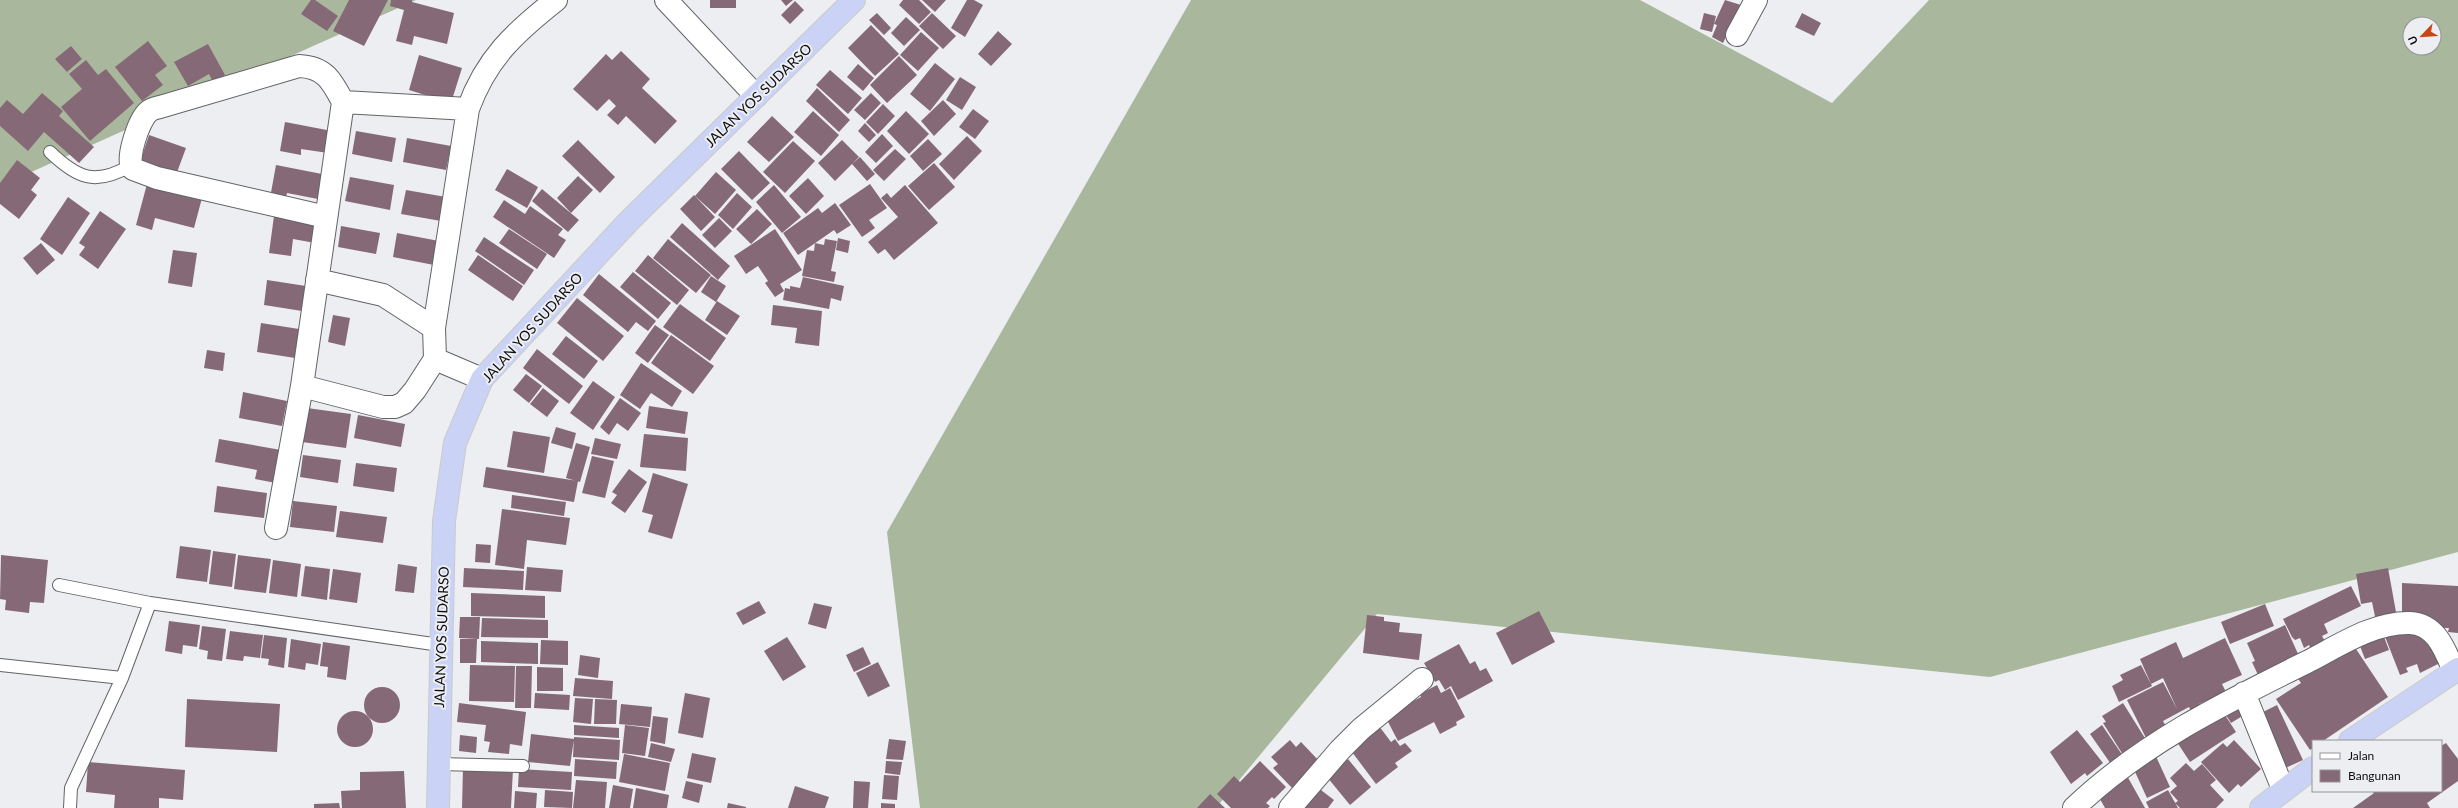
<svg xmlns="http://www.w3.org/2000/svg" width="2458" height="808" font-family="Lato,sans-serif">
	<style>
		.forest { fill: #a9b89d; fill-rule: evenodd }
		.building { fill: #866976 }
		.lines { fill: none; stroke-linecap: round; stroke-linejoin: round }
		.service-casing { stroke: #626367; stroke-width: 14 }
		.minor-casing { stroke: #626367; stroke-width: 24 }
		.trunk-casing { stroke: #cacaca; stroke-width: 24 }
		.service { stroke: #fff; stroke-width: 12 }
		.minor { stroke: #fff; stroke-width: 22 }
		.trunk { stroke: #cad3f6; stroke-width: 22 }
		.labels { text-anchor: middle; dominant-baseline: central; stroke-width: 4; stroke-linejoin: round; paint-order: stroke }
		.street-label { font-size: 14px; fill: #0d0d0f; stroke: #eceef2 }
	</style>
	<rect width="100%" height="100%" fill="#eceef2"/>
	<path class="forest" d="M0,0H416L0,186Z
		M1191,0H1640L1832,103L1929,0H2458V552L1990,677L1377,614L1216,808H920L887,532ZM2410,24H2434V48H2410Z"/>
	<path class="building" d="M311,0H315L338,16L327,31L301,14Z
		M349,0H388L364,46L333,31Z
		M391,0H412V2L454,13L447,44L414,36L412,45L396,41L404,10L390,6Z
		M710,0H736V8H710Z
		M781,0H793L786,6Z
		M903,0H919L931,12L919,24L899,5Z
		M922,0H946L935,12Z
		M967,0H974L983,5L965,37L951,28Z
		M1725,0L1741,5L1723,43L1712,37L1717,25L1714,24Z
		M795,1L804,10L790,24L781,15Z
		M877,13L891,28L884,35L869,20Z
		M932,13L956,36L943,49L919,26Z
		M1704,13L1716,16L1712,32L1700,29Z
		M1802,13L1821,23L1814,36L1795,27Z
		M906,17L920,30L904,46L891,33Z
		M871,25L899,54L875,76L848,48Z
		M998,31L1012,44L991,66L978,54Z
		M921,32L939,48L918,71L900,55Z
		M148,41L167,66L155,75L163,85L142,101L115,67Z
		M208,44L225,75L213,82L209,74L188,86L174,62Z
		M71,46L82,59L67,72L55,59Z
		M621,51L650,79L642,88L677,121L655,144L626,116L618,125L607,115L616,106L609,99L597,111L573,89L606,54L612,60Z
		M419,55L462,68L451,103L409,90Z
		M899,56L917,75L887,103L870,85Z
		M86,60L98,75L106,69L134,103L90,141L61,107L82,89L69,74Z
		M935,63L955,79L930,111L910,94Z
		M858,64L874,78L863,91L847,77Z
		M830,70L862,98L848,114L816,85Z
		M960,77L976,87L962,110L946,100Z
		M817,88L850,120L839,132L806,101Z
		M42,93L63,111L59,116L94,147L79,163L44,132L28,151L0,126V108L7,100L23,114Z
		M871,93L881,103L865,120L854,110Z
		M943,100L956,114L934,136L921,121Z
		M883,104L895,116L878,134L866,122Z
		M973,109L989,121L975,139L959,127Z
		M813,111L839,135L821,156L794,132Z
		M906,111L929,134L909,154L887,131Z
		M772,116L794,137L769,162L747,142Z
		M285,122L332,131L328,153L301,149V155L280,151Z
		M865,123L876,135L869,142L858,131Z
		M356,131L396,138L392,162L352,154Z
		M882,134L893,146L876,163L865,152Z
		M149,135L186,148L176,175L140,162Z
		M967,136L982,151L954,180L939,164Z
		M407,138L451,146L446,170L403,162Z
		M928,139L942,154L923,171L910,156Z
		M578,140L615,177L600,193L562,156Z
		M842,140L859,157L835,181L818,163Z
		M793,141L815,161L785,193L763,172Z
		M895,149L906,159L884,181L873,170Z
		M739,151L770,183L752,200L721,169Z
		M860,157L875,174L867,181L852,164Z
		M17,160L40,178L31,190L37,195L19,219L0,204V183Z
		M934,163L955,187L929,210L908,186Z
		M276,165L327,175L323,200L287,193L285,201L270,198Z
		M507,169L538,187L527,208L495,190Z
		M716,172L736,190L715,214L695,196Z
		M578,176L593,190L571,213L557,198Z
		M350,177L394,185L390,210L345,201Z
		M808,178L824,196L806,214L789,196Z
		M147,184L202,198L194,228L155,218L152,230L136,225Z
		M870,184L887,208L869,220L875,228L862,237L839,205Z
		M774,185L801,217L782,233L756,202Z
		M905,185L938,223L894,260L885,249L878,254L868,242L898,217L881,198L887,193L891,198Z
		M542,189L579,220L568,232L532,201Z
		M406,190L446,197L441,221L401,214Z
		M737,193L752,207L733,229L718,215Z
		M694,195L715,217L701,231L680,209Z
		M68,197L90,213L62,255L40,239Z
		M504,200L525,214L530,206L563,229L558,235L566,240L554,258L493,217Z
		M835,203L851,225L837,234L834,230L798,255L783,233L818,208L822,213Z
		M757,209L772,224L751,244L736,229Z
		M100,211L126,229L98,269L79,255L85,247L79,243Z
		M274,216L318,223L315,243L293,239L291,256L269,253Z
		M719,218L732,231L715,248L702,235Z
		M682,223L730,266L718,280L670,237Z
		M341,226L380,233L376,254L338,247Z
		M509,229L547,254L537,269L499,243Z
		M775,229L802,270L780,284L784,291L775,297L765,283L768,281L758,266L746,274L734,256Z
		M397,233L439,241L434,265L393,257Z
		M484,237L534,270L524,285L475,251Z
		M838,238L850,241L848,253L836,250Z
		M668,239L711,275L696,293L653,258Z
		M825,239L837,241L831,271L836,272L834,282L802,276L807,250L814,251L815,243L824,245Z
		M41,243L55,260L37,275L23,258Z
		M173,250L197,253L192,287L168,283Z
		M478,255L523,286L513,301L468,270Z
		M648,255L689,290L677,305L635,271Z
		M633,272L671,303L658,319L620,287Z
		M599,274L656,321L648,331L636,322L628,332L583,295Z
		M711,276L726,286L716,302L701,292Z
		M803,277L844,286L841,301L831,298L829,309L783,300L785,288L790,289V286L800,288Z
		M267,280L306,286L302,311L264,305Z
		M577,298L624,336L603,361L557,323Z
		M717,301L740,316L727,335L705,320Z
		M680,304L726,338L710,361L663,327Z
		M773,305L822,311L819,346L795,343L797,328L771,325Z
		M333,315L350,318L345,346L328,342Z
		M261,323L299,329L295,358L257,352Z
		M655,325L669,335L648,363L635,353Z
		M671,335L714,366L693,394L651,363Z
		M566,336L598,361L584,379L552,354Z
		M537,349L583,386L569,404L523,368Z
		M207,350L225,353L223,371L204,368Z
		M641,363L682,391L672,407L651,393L640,409L620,395Z
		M526,374L542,386L529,403L513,390Z
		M593,381L615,397L593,430L570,413Z
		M543,388L559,401L547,417L530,404Z
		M243,392L287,401L282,426L239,418Z
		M620,398L641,413L628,431L617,423L609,435L600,427Z
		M649,406L688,412L685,434L646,428Z
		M307,408L351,414L346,448L302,442Z
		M358,415L405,424L401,447L354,438Z
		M556,427L576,433L572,449L551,443Z
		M513,431L550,437L544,473L507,467Z
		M644,434L688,438L686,471L640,467Z
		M595,438L621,444L617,459L591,454Z
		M219,439L281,450L276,483L255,479L257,470L215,462Z
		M576,443L590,447L580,482L566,478Z
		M303,455L341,460L338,483L300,477Z
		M592,456L614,461L605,498L582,493Z
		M356,463L397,468L394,492L353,486Z
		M486,467L578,481L574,502L483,487Z
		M629,469L647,482L625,513L611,503L617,495L612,492Z
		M653,473L688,484L672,539L648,532L653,515L642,512Z
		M217,486L267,493L264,518L214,512Z
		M512,495L566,502L564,516L511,508Z
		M293,501L337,506L334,532L290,527Z
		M502,509L570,518L566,545L527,540L524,569L495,565Z
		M340,511L387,517L383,543L336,537Z
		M476,544L491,545L490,563L475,562Z
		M180,546L211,550L207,582L176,578Z
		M213,551L236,554L232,587L209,584Z
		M1,555L48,560L44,603L30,602L29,613L5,610L6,600L0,599Z
		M238,555L271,559L266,593L234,589Z
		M273,560L301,564L297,597L269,593Z
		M398,564L417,567L414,593L395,591Z
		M305,566L330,569L327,600L301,596Z
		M527,567L563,570L561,592L525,590Z
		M464,568L524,571L523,590L463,587Z
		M2388,568L2398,623L2377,626L2372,602L2361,604L2356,574Z
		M333,569L361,573L357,603L329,599Z
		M2402,583L2458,586V633L2448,632L2449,628H2429L2402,618Z
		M2351,586L2361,606L2324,624L2328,633L2322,636L2327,645L2312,651L2309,645L2304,648L2300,638L2295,640L2292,637L2283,619Z
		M471,593L545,596V618L471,616Z
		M759,601L766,613L743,625L736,613Z
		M814,603L832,607L826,629L808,624Z
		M2265,604L2274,626L2230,644L2221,622Z
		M1539,611L1555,642L1512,665L1496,633Z
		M1367,615L1384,617V621L1400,623L1399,632L1422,634L1419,660L1363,653Z
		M460,617H480L479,639L459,638Z
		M482,618L548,620V638L481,637Z
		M169,621L200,625L197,647L183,645L182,654L165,651Z
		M2285,625L2299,656L2258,675L2252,662L2255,661L2247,643Z
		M202,626L226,629L222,661L207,659L208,651L199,649Z
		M2381,629L2389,650L2365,659L2357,638Z
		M2415,629L2418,637L2431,632L2442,662L2420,673L2417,664L2406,668L2408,672L2400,675L2384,634Z
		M230,631L263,635L260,658L244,656L243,661L226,659Z
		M264,635L287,638L284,668L268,665L269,659L261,658Z
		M787,637L806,667L783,681L764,651Z
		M2225,638L2242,675L2222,684L2226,692L2199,704L2203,713L2194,717L2189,707L2163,721L2169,732L2148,742L2127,700L2163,682L2177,709L2163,678L2151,684L2140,659L2176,642L2183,658Z
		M291,639L321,644L318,665L306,663L305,670L288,667Z
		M460,639H477L476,663H460Z
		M541,640L568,641V665L540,664Z
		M481,641L538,643V664L481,662Z
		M323,642L350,646L346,680L327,677L328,667L320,666Z
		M2352,643L2388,697L2323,741H2313V748L2310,750L2276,699L2301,683L2297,677Z
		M1459,644L1470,664L1475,661L1480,671L1486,668L1493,681L1458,700L1451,686L1445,690L1439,680L1435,682L1424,663Z
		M863,647L871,664L854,672L846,655Z
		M580,655L600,658L598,678L578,675Z
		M878,662L890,686L868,697L856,673Z
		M470,665L515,666L514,702L469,701Z
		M2141,665L2152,686L2119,702L2112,686L2123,680L2120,675Z
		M516,666H532L531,708H515Z
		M537,667L563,668V691H537Z
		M575,678L613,681L612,699L573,696Z
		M1437,685L1441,693L1450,688L1465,717L1456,722L1457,725L1440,734L1434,722L1398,741L1385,716L1421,697L1420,694Z
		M364 705a18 18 0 1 1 36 0a18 18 0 1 1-36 0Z
		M535,693L570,695L569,710L534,708Z
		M685,693L710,698L703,738L678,733Z
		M575,698L593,699L591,724L573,722Z
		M187,699L280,704L277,752L185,747Z
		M595,699L617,700L616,724H594Z
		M2235,701L2244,715L2231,723L2222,709Z
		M459,703L526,712L522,746L510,744L509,754L488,752L490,742L484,741L486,725L457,722Z
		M2123,703L2148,743L2125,758L2103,723L2106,722L2102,716Z
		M621,704L652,707L650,727L619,724Z
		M2277,705L2303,760L2279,771L2257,715Z
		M2221,709L2236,732L2190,762L2175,739Z
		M337 729a18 18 0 1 1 36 0a18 18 0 1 1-36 0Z
		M653,716L668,718L665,744L650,741Z
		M574,725L619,728V738L574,735Z
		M625,725L649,728L645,756L622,753Z
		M2102,725L2125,759L2113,767L2090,734Z
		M1379,726L1391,742L1395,739L1400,746L1405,743L1412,751L1395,763L1398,767L1376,784L1349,748Z
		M2077,730L2103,763L2087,776L2085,773L2071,784L2050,752Z
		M531,734L574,739L570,766L528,762Z
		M460,735L477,737L476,753L459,751Z
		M574,737L620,740L619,760L573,757Z
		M889,739L906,741L903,760L886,759Z
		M1290,740L1296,747L1301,742L1320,762L1292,788L1273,768L1278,764L1271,757Z
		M2234,740L2261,769L2241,787L2238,784L2229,793L2201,762L2223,743L2227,747Z
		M651,743L675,749L671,762L648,757Z
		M2446,743L2458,759V781L2427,803L2430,808H2353L2374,793L2372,791H2441V746Z
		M2154,752L2170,787L2147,798L2131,763Z
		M692,753L716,758L711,783L687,778Z
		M624,754L670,763L665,791L619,782Z
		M575,759L617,762L616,779L574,776Z
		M1348,759L1371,787L1350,805L1327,777Z
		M886,761L902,762L900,775L885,773Z
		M1260,761L1286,787L1274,799L1272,797L1266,803L1270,806L1268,808H1231L1217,794L1234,776L1240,782Z
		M88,762L185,770L183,800L159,798V808H114L115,795L86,792Z
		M2186,763L2194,771L2202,764L2216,780L2210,785L2224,800L2216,808H2180L2175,803L2178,801L2170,792L2177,786L2170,778Z
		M463,767L513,769L511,808H462Z
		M519,769L572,772L571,790L518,787Z
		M404,771L406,808H342L341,791L360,790V772Z
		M2126,774L2145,808H2105L2096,792Z
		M884,775L899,776L897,800L882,799Z
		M576,780L607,782L605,808H573Z
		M686,781L703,785L699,803L682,798Z
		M854,781L870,782L868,808H853Z
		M613,785L633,789L630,808H609Z
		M795,786L829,797L825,808H788Z
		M1317,787L1334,800L1328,808H1301Z
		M636,788L669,795L667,808H633Z
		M545,790L573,792L572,808L544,807Z
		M2168,790L2178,808H2149L2146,802Z
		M515,791L537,793L536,808H514Z
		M1210,794L1225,808H1197Z
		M339,803L340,808H314V804Z
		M728,803L746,807V808H727Z
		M881,803L895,804V808H881Z"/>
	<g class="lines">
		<g class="service-casing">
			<path id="service" d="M50,152C77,178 95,186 130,166
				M59,585L150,603
				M0,665L122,678
				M438,764L523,766
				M70,808L71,788L122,678L150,603L440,645"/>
		</g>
		<g class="minor-casing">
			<path id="minor" d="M666,0L756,96
				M1737,35L1756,0
				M343,102L468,109
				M317,280L383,295L434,328
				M435,359L482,379
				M302,386L383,407H395L404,403L415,390L435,359L434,328L468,109C486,59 514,33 556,0
				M276,528L302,386L343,102C332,81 325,67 299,66L160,107C156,108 151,109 148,112C139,120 125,160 133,169L157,178L326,217
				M2244,693L2283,789
				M1290,808L1340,750L1361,729L1422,679
				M2074,808C2142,743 2226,702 2309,661C2340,645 2374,622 2410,623C2436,624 2445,650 2454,671"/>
		</g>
		<g class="trunk-casing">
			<path id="trunk" d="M2350,741L2458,669
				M438,808L444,521L455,443L482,379L629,221L854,0
				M2261,808L2313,768"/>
		</g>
		<use href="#service" class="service"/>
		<use href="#minor" class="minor"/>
		<use href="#trunk" class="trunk"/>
	</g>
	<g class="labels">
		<g class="street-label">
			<text transform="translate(758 95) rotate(-44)">JALAN YOS SUDARSO</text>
			<text transform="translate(532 327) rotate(-48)">JALAN YOS SUDARSO</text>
			<text transform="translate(441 637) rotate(-88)">JALAN YOS SUDARSO</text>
		</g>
	</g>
	<rect x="2312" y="740" width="130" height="52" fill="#eceef2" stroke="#939497"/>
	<rect x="2320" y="753" width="20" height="6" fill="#ffffff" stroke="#939497"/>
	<text x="2348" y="760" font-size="12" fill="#0d0d0f">Jalan</text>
	<rect x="2320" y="770" width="20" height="12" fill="#866976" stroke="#939497"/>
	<text x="2348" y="780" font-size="12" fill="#0d0d0f">Bangunan</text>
	<g transform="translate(2422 36) rotate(245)"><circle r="19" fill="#eceef2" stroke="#939497"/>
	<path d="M0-3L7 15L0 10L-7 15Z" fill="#cc4413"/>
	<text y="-6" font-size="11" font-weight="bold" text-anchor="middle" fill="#0d0d0f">U</text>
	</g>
</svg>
